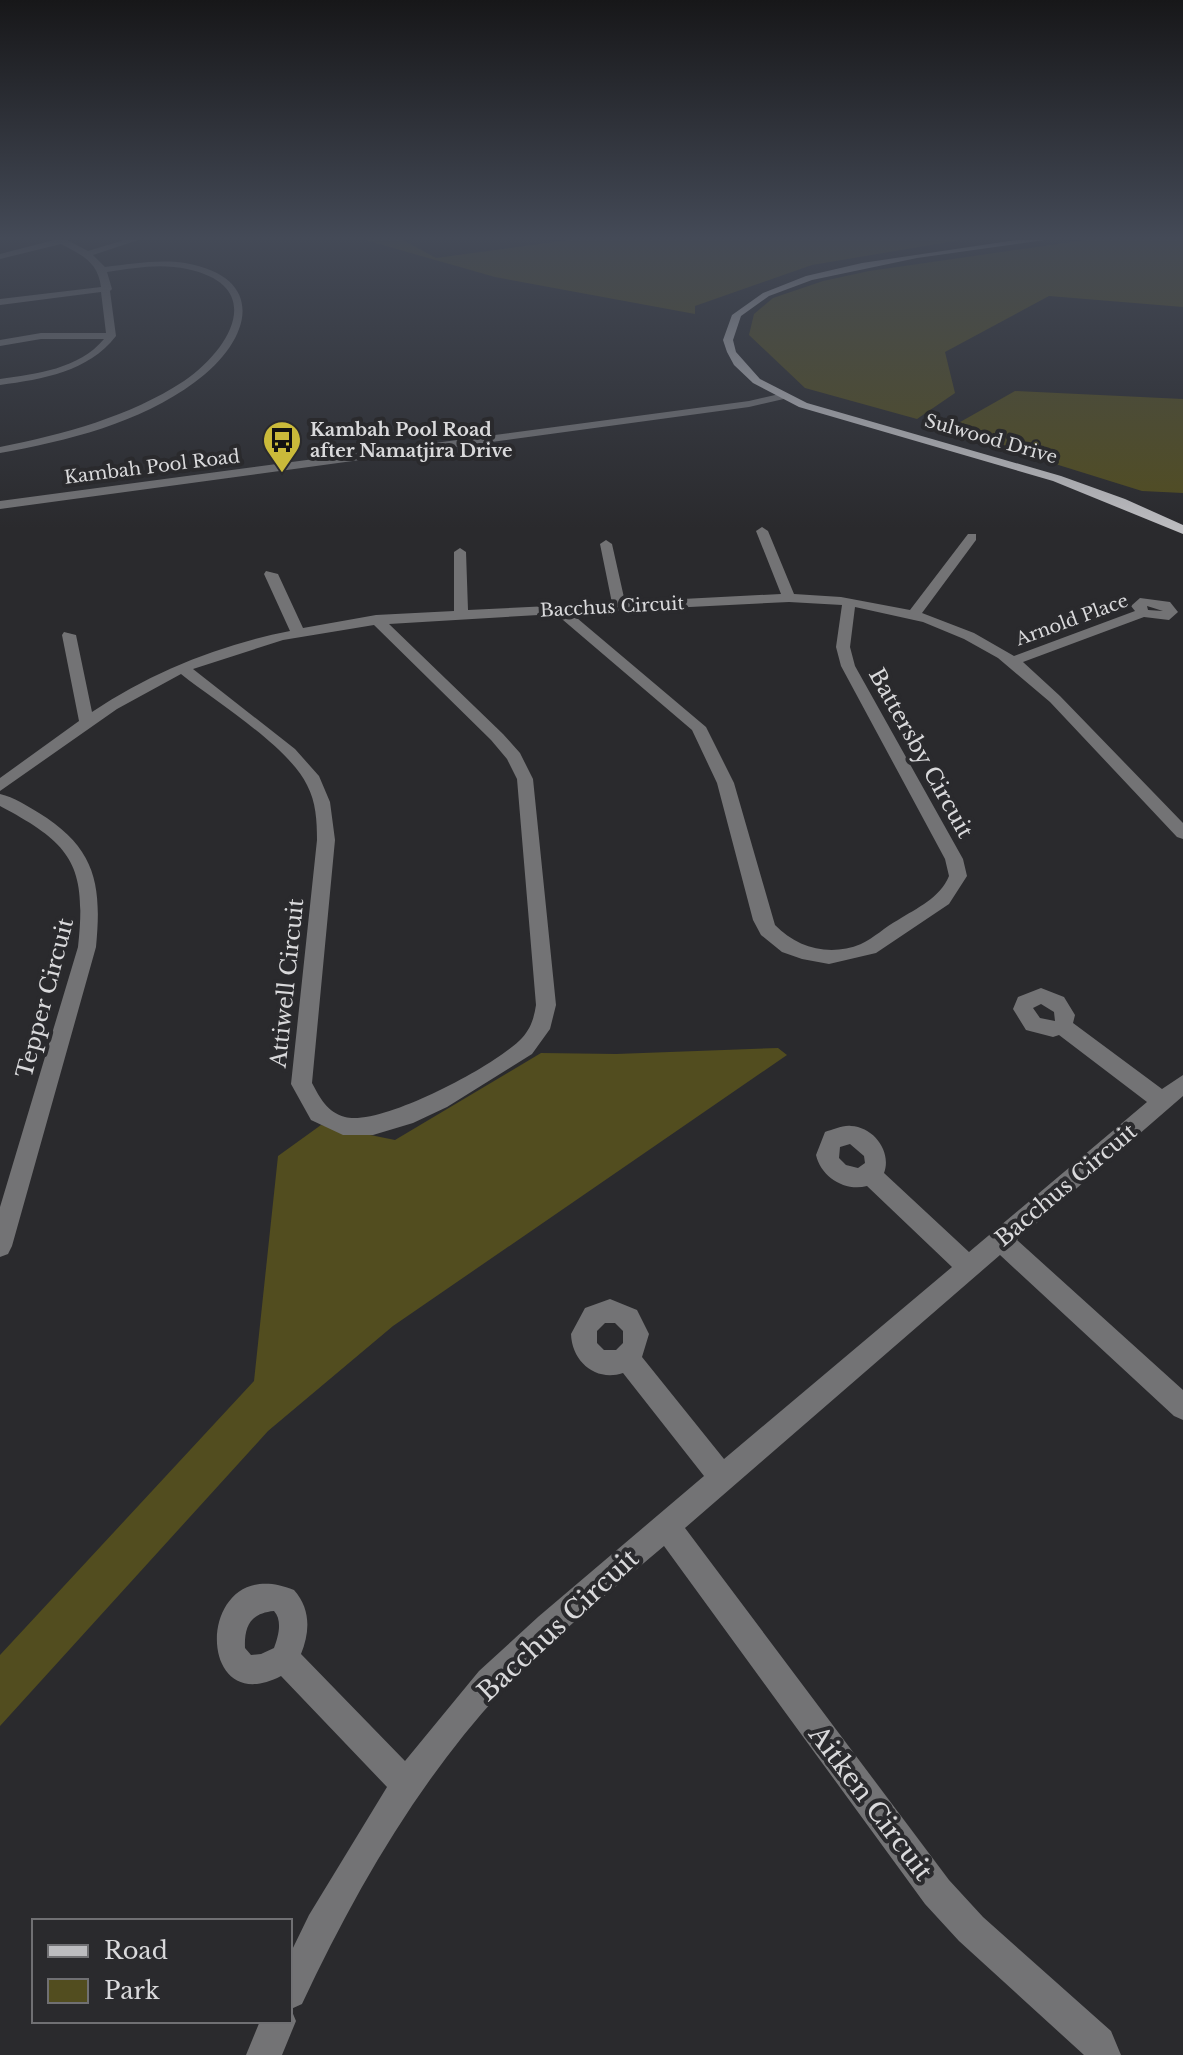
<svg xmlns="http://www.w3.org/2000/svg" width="1183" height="2055" font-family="'Libre Baskerville',serif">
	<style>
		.green { fill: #524d1f }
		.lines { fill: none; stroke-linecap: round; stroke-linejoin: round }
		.minor { fill: #737375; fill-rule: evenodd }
		.major { fill: #bcbcbf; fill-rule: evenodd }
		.labels { text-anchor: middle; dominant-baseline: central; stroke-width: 8; stroke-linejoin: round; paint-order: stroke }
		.far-poi-label { font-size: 18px; font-weight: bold; fill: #d9d9db; stroke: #2a2a2d; text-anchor: start }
		.far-street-label { font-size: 18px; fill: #d9d9db; stroke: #2a2a2d }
		.street-label { font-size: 22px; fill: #d9d9db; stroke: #2a2a2d }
		.near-street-label { font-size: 26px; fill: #d9d9db; stroke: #2a2a2d }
	</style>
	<rect width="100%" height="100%" fill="#2a2a2d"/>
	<path class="green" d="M365,240H403L436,258L568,240H961L812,265L695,306V314L495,277Z
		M1085,240H1183V307L1049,296L945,352L955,393L917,419L805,388L749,335L754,314L773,298L823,281L869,271Z
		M1015,391L1183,399V493L1142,491L946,430Z
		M778,1048L787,1055L393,1326L268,1431L0,1726V1655L254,1381L278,1156L321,1125L395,1140L541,1053L616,1054Z"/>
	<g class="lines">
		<path class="minor" d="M54,240H67L88,251L124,240H138L93,255L105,267C131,264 158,259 185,263C270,278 250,342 195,382C140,423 67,441 0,453V447C64,434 129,417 184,381C231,349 267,286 187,269C161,263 133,268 107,272L112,289L110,291L116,336C88,372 43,379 0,385V379C36,374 79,369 104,339H41L0,346V340L41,333H106L101,292L0,305V299L101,287C98,262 82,255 61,244L0,259V254Z
			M784,393L789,396L788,398L749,407L0,509V501L749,401Z
			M762,527L768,531L794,594L841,597L910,610L968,534H976V540L922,613L974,633L1014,656L1135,611L1131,606L1140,598L1170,602L1178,612L1169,620L1144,617L1023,662L1060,696L1183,823V839L1177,837L1050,702L998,658L964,639L923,622L855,607L850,647L855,666L963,859L967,876L949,904L876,953L829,964L802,959L782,952L761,935L753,920L717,783L692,730L556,614L389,624L503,734L520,753L533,779L556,1005L550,1029L532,1054L447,1107L413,1123L373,1135H343L311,1120L291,1084L317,840C317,821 316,802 307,785C288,746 216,702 181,674L117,709L0,791V778L79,721L62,635L64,632L76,635L92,712C152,672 219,645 290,631L264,574L266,571L278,574L303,628L376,615L454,611V552L460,548L466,552L468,610L612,603L600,544L606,540L612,544L625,602L781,594L756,531ZM789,602L842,605L836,647L841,666L945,859L949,876C940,898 917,908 898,920C885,927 874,938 861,944C830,957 797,948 775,925L734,783L706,727L571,613ZM1147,606L1163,611L1148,610ZM374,625L491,740L507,759L517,779L536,1005C534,1018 531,1028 522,1038C497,1065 381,1127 345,1117C327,1112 320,1098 312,1083L335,840L330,802L319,776L295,749L193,669L283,640Z
			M0,794C14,797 27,806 39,813C96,848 102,885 96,947L12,1246L8,1254L0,1257V1207L78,947C87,865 72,844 0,806Z
			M1041,988L1064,997L1075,1015L1073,1023L1162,1089L1183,1075V1096L1017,1240L1183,1390V1420L1174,1416L1000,1255L685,1528L949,1880L983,1917L1111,2031L1121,2055H1084L959,1941L925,1904L664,1546C609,1593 550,1639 501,1692C417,1783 354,1893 302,2004L291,2009L296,2021L282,2055H246L260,2021H290V1954L309,1915L387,1787L281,1676C192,1723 195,1549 294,1590C311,1609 310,1632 301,1654L405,1761L479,1671L538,1617L704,1476L623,1373C596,1382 572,1362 571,1334L585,1308L610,1299L637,1310L649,1334L642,1357L724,1459L952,1267L867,1186C845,1192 821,1177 816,1155L825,1132C832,1130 843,1125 851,1126C874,1127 892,1152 884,1173L969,1252L1147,1102L1059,1035L1053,1037L1026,1030L1013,1009L1018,997ZM1041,1004L1054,1012L1055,1021L1040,1018L1033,1008ZM850,1144L864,1156L865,1163L858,1168L846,1165L839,1158L840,1147ZM605,1323H615L623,1331V1343L616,1350H604L597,1343V1331ZM274,1611C283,1621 278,1637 274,1648L261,1654L251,1655L245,1648C244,1626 251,1613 274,1611Z"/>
		<path class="major" d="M1016,240H1045L917,258L812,280L769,296L741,316L733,340L736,352L760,379L807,403L1061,476L1125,499L1183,525V534L1053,481L799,407L753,383L734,365L727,352L723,340L732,315L763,293L806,276L862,263Z"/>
	</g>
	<linearGradient id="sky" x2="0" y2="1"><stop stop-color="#171719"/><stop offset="0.45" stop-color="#444a57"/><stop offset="1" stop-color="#444a57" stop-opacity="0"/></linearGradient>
	<rect width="1183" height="528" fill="url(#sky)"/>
	<defs>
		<g id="bus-pin" transform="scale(2)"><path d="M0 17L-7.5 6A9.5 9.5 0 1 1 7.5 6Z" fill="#caba3a" stroke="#2a2a2d"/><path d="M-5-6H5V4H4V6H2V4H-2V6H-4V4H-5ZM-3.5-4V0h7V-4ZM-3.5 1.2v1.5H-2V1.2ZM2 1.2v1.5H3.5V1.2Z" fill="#111"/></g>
	</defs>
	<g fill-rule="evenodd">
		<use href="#bus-pin" x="282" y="440"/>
	</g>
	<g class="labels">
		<g class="far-poi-label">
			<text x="310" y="430">Kambah Pool Road<tspan x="310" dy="21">after Namatjira Drive</tspan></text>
		</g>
		<g class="far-street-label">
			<text transform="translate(991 439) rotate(16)">Sulwood Drive</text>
			<text transform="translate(152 467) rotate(-7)">Kambah Pool Road</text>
			<text transform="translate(612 607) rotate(-3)">Bacchus Circuit</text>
			<text transform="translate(1072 620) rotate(-20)">Arnold Place</text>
		</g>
		<g class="street-label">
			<text transform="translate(921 753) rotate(61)">Battersby Circuit</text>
			<text transform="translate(287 983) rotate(-84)">Attiwell Circuit</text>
			<text transform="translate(45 998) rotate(-75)">Tepper Circuit</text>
			<text transform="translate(1066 1185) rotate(-40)">Bacchus Circuit</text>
		</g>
		<g class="near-street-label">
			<text transform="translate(558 1625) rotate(-43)">Bacchus Circuit</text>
			<text transform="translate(871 1803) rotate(53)">Aitken Circuit</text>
		</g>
	</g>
	<rect x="32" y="1919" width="260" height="104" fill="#2a2a2d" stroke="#707073" stroke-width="2"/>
	<rect x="48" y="1945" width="40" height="12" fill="#bcbcbf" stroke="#707073" stroke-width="2"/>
	<text x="104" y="1959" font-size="24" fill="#d9d9db">Road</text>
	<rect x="48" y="1979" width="40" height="24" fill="#524d1f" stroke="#707073" stroke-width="2"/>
	<text x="104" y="1999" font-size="24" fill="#d9d9db">Park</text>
</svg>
